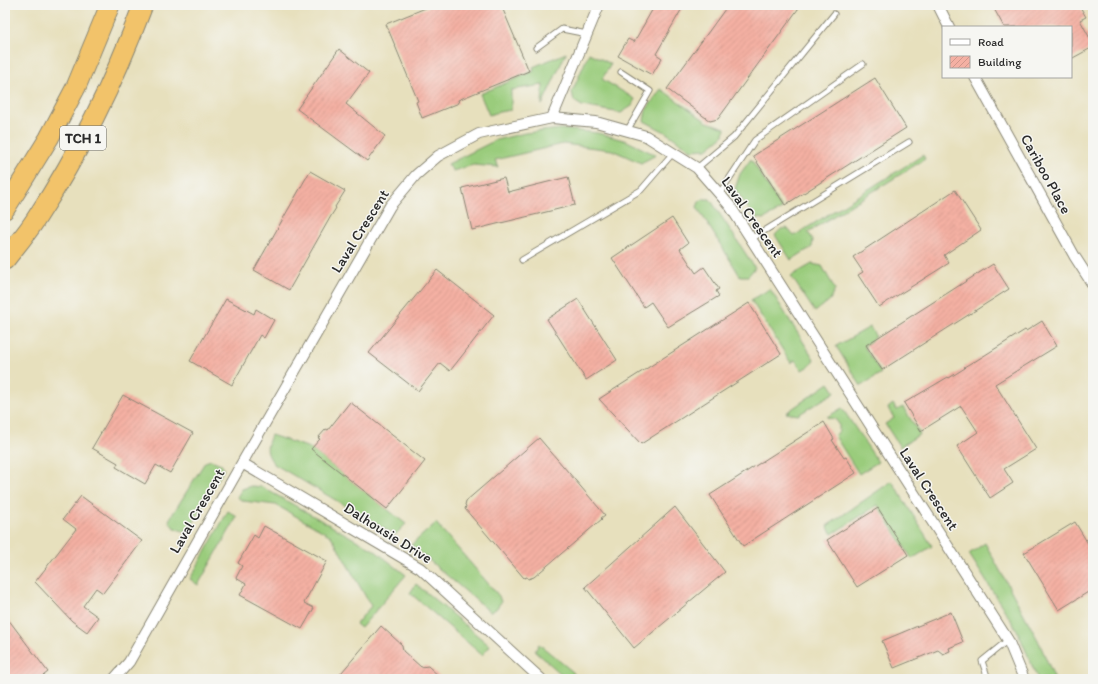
<svg xmlns="http://www.w3.org/2000/svg" width="1098" height="684" font-family="Itim,sans-serif">
	<style>
		.grass { fill: #9acc7c; stroke: #627c54 }
		.building { fill: url(#building-hatch) }
		.lines { fill: none; stroke-linecap: round; stroke-linejoin: round }
		.lane-casing { stroke: #898674; stroke-width: 7 }
		.street-casing { stroke: #898674; stroke-width: 12 }
		.highway-casing { stroke: #898674; stroke-width: 21 }
		.lane { stroke: #fff; stroke-width: 5 }
		.street { stroke: #fff; stroke-width: 10 }
		.highway { stroke: #f2c36a; stroke-width: 19 }
		.labels { text-anchor: middle; dominant-baseline: central; stroke-width: 3; stroke-linejoin: round; paint-order: stroke }
		.shield { fill: #f6f6f2; stroke: #686867; stroke-width: 1 }
		.shield-label { font-size: 14px; font-weight: bold; fill: #2b2b2b }
		.street-label { font-size: 15px; fill: #2b2b2b; stroke: #f6f6f2 }
	</style>
	<defs>
		<pattern id="building-hatch" width="6" height="6" patternUnits="userSpaceOnUse"><rect width="6" height="6" fill="#f4b0a3"/><path d="M-1 1l2-2M0 6l6-6M5 7l2-2" fill="none" stroke="#d1988c"/></pattern>
	</defs>
	<rect width="100%" height="100%" fill="#f6f6f2"/>
	<filter id="ink" filterUnits="userSpaceOnUse"><feTurbulence type="fractalNoise" baseFrequency=".025" numOctaves="2"/><feDisplacementMap in="SourceGraphic" scale="8" xChannelSelector="R" yChannelSelector="G"/><feConvolveMatrix kernelMatrix="1 2 1 2 8 2 1 2 1" color-interpolation-filters="sRGB"/></filter>
	<filter id="wash" filterUnits="userSpaceOnUse"><feTurbulence type="fractalNoise" baseFrequency=".012" numOctaves="4" result="noise"/><feDisplacementMap in="SourceGraphic" scale="16" xChannelSelector="R" yChannelSelector="G"/><feGaussianBlur stdDeviation="0.9" result="paint"/><feColorMatrix in="noise" values="0 0 0 0 0 0 0 0 0 0 0 0 0 0 0 0 0 1.4 0 .05"/><feComposite in="paint" operator="in"/></filter>
	<g filter="url(#wash)">
		<rect width="100%" height="100%" fill="#e7e0bd"/>
		<path class="grass" d="M566,53L542,105L543,85L511,90V110L499,112L489,115L480,94L534,71L533,67Z
			M589,53L611,64L602,79L635,99L632,106L621,113L582,106L574,101L572,92Z
			M661,89L707,122L725,128L724,135L707,149L691,150L665,132L644,121L646,110Z
			M561,129L598,133L627,141L656,155L641,163L612,150L563,144L495,160L498,167L473,165L453,171L448,164L496,140L525,133Z
			M923,155L925,159L808,232L813,240L812,247L791,260L775,235L781,229L787,228L794,236Z
			M751,159L782,209L764,219L755,218L735,189L740,174Z
			M703,199H710L755,268L748,276H740L697,207L699,202Z
			M812,264L822,266L835,289L830,300L815,312L791,276Z
			M770,289L814,359L812,364L802,370L795,360L791,363L751,300Z
			M870,327L876,337L864,346L881,373L861,386L836,346Z
			M829,383L835,392L798,415L786,413Z
			M893,404L897,410L903,407L920,434L900,447L885,424L894,418L888,408Z
			M842,408L878,462L859,474L835,436L839,431V424L835,419L829,418L827,417Z
			M271,435L310,448L406,524L395,535L274,464C265,452 266,448 271,435Z
			M211,460L221,464L224,469L188,532C179,530 172,529 169,520L205,462Z
			M892,481L932,546L912,559L878,505L832,534L827,526Z
			M251,486L262,487L374,550L406,575L361,628L356,624L371,606L331,536L276,505L243,501L237,497L242,489Z
			M228,511L237,517L198,585L190,579Z
			M436,523L499,596L501,602L496,609L490,612L411,545Z
			M985,543L1038,640L1055,679H1038L1017,630L969,554Z
			M416,584L490,646L482,655L410,593Z
			M539,644L573,672L576,679H567L535,651Z"/>
		<g id="blocks">
			<path class="building" d="M433,5H501L529,71L458,100L459,103L422,118L416,102L418,101L386,24Z
				M655,5H684L656,54L662,58L652,75L618,56L628,39L634,42Z
				M728,5H801L718,119L710,121L667,89Z
				M992,5H1079L1086,17L1080,20L1093,44V47L1071,59V27H1004Z
				M339,49L369,73L346,104L385,136L367,161L297,109Z
				M875,78L906,128L785,205L753,156Z
				M310,171L345,191L335,207L336,208L331,216L289,290L254,270Z
				M568,177L575,205L472,230L462,188L504,178L508,192Z
				M955,190L981,230L944,255L949,263L879,307L858,275L863,272L853,257Z
				M672,218L688,243L680,249L696,273L704,267L719,289L716,291L719,296L668,327L651,302L644,307L612,258Z
				M993,264L1009,289L882,370L866,345Z
				M437,270L494,315L450,371L440,363L418,391L369,353Z
				M226,299L254,314L256,309L274,320L264,338L260,335L232,385L190,361Z
				M578,299L617,360L586,380L547,319Z
				M749,303L781,354L641,444L599,399Z
				M1042,321L1057,346L995,384L1036,449L1004,469L1013,483L990,498L957,446L978,432L961,406L921,431L904,403L948,377L949,378L965,368L964,367L974,361V362L1025,330L1026,331Z
				M123,395L193,433L170,473L156,465L145,484L116,467L118,463L92,448Z
				M350,402L425,461L387,509L311,449L320,439L318,438L326,429L328,430Z
				M824,422L834,439L832,440L844,458L846,457L856,473L743,546L710,495Z
				M539,438L605,515L601,518L602,519L534,577L528,579L527,577L524,578L465,509L466,506L465,505L466,501Z
				M81,496L142,541L103,593L96,588L83,606L98,617L87,632L72,621L35,582L76,529L63,519Z
				M675,507L725,572L634,648L585,587Z
				M878,508L908,555L857,587L827,540Z
				M1075,522L1093,552V589L1059,610L1024,553Z
				M264,526L327,561L304,603L314,608L302,629L240,595L246,584L236,578L242,566L238,563L254,535L258,538Z
				M951,612L963,642L949,648L950,651L943,654L938,650L894,668L882,641Z
				M5,615L48,672L39,679H5Z
				M381,626L402,645L403,651L421,667L428,666L442,679H336Z"/>
		</g>
	</g>
	<g filter="url(#ink)">
		<use href="#blocks" fill-opacity="0" stroke="#898674" stroke-width="1"/>
		<g class="lines">
			<g class="lane-casing">
				<path id="lane" d="M536,48L562,29L587,34
					M621,72L650,91L627,131
					M697,168L734,137L834,14
					M719,194L755,140L863,64
					M751,239L909,142
					M522,260L641,190L673,153
					M988,679L982,661L1008,640"/>
			</g>
			<g class="street-casing">
				<path id="street" d="M938,5L949,27
					M975,77L1075,257L1093,285
					M552,118L599,5
					M242,463L420,568L541,679
					M114,679L129,662L242,463L390,206L416,175L438,156L479,134L552,118L596,122L646,136L697,168L730,206L1008,640L1024,679"/>
			</g>
			<g class="highway-casing">
				<path id="highway" d="M5,209L49,138L76,87L110,5
					M5,260C15,247 27,233 36,219C80,152 115,80 143,5"/>
			</g>
			<use href="#lane" class="lane"/>
			<use href="#street" class="street"/>
			<use href="#highway" class="highway"/>
		</g>
	</g>
	<g class="labels">
		<rect class="shield" x="60" y="126" width="46" height="24" rx="3"/>
		<g class="shield-label">
			<text x="83" y="138">TCH 1</text>
		</g>
		<g class="street-label">
			<text transform="translate(1046 174) rotate(61)">Cariboo Place</text>
			<text transform="translate(752 217) rotate(55)">Laval Crescent</text>
			<text transform="translate(360 231) rotate(-58)">Laval Crescent</text>
			<text transform="translate(929 489) rotate(57)">Laval Crescent</text>
			<text transform="translate(197 511) rotate(-60)">Laval Crescent</text>
			<text transform="translate(388 533) rotate(32)">Dalhousie Drive</text>
		</g>
	</g>
	<rect width="1098" height="684" fill="none" stroke="#f6f6f2" stroke-width="20"/>
	<rect x="942" y="26" width="130" height="52" fill="#f6f6f2" stroke="#a5a5a2"/>
	<rect x="950" y="39" width="20" height="6" fill="#ffffff" stroke="#a5a5a2"/>
	<text x="978" y="46" font-size="12" fill="#2b2b2b">Road</text>
	<rect x="950" y="56" width="20" height="12" fill="url(#building-hatch)" stroke="#a5a5a2"/>
	<text x="978" y="66" font-size="12" fill="#2b2b2b">Building</text>
</svg>
